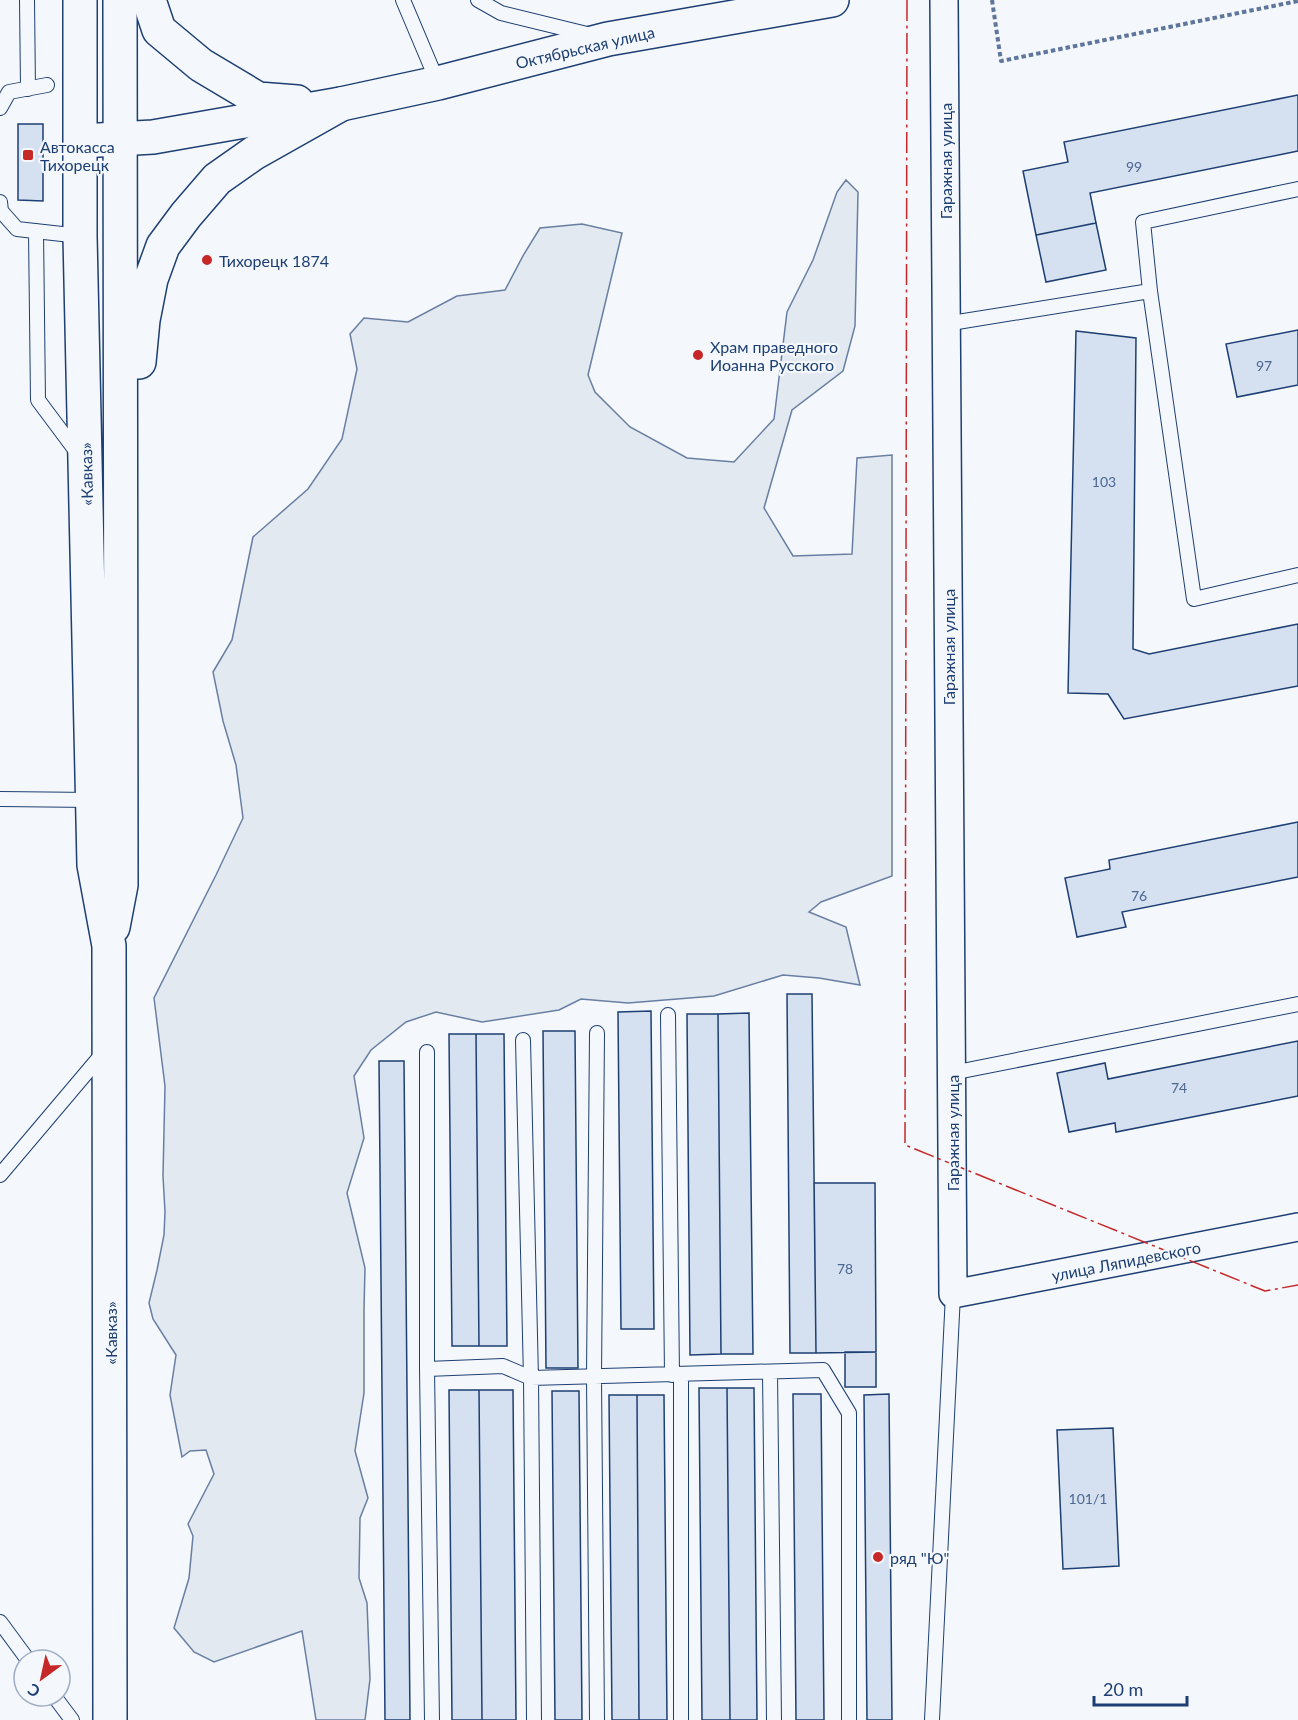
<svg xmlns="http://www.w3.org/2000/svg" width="1298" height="1720" font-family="Lato,sans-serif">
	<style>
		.green { fill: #e3e9f0; stroke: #687fa3; stroke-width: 1.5 }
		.building { fill: #d5e0f0; stroke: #1d3f73; stroke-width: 1.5 }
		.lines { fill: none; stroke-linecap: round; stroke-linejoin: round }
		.lane-casing { stroke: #1d3f73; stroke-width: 16 }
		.street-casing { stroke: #1d3f73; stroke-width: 30 }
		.secondary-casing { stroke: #1d3f73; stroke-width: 36 }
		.highway-casing { stroke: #1d3f73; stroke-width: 36 }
		.path { stroke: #5e769c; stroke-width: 4; stroke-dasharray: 4.5 3; stroke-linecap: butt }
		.lane { stroke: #f4f7fb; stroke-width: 14 }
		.street { stroke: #f4f7fb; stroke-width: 27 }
		.secondary { stroke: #f4f7fb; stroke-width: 33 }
		.highway { stroke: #f4f7fb; stroke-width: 33 }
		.power { stroke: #c62828; stroke-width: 1.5; stroke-dasharray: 21 4.5 3 4.5; stroke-linecap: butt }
		.poi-dot { fill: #c62828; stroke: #f4f7fb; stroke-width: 2 }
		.labels { text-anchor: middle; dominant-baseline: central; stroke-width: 4.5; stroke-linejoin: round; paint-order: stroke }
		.number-label { font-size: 14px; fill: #4b6792 }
		.street-label { font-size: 16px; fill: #1d3f73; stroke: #f4f7fb }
		.poi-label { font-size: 16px; fill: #1d3f73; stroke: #f4f7fb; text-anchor: start }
	</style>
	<rect width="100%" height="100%" fill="#f4f7fb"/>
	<path class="green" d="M846,180L858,192L855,326L843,371L792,410L764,508L793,556L852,554L857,458L892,455V876L821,902L809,912L846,927L860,985L819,978L783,975L714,996L628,1003L581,999L559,1010L482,1022L436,1012L406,1022L371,1050L354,1076L364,1138L347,1193L365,1268L364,1309V1393L355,1451L368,1498L360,1518L359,1578L367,1603L370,1679L365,1720H316L302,1631L214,1662L194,1652L174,1628L189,1578L193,1536L188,1524L214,1474L206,1450L190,1451L182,1457L170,1395L176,1355L153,1319L149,1303L157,1270L164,1235L165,1212L163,1176L165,1086L154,998L216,875L243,818L236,765L223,721L213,672L232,640L253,537L308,489L342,439L357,369L350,334L364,318L408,322L457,296L505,290L524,254L540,228L582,224L622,233L588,375L595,392L630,427L687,458L734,462L774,419L787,312L813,260L837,192Z"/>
	<path class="building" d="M1298,95V151L1090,193L1096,223L1036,235L1023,171L1068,162L1064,142Z
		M18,124H43V201L18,200Z
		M1096,223L1106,270L1046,282L1036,235Z
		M1298,330V385L1237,397L1226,344Z
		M1076,331L1136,338L1133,649L1149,654L1298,624V686L1124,719L1108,694L1068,693Z
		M1298,822V877L1122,912L1126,927L1077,937L1065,878L1110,869L1109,860Z
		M787,994H812L816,1353H790Z
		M651,1011L654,1329H621L618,1012Z
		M749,1013L753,1354H721L718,1014Z
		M687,1014H718L721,1354L690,1355Z
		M543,1031H575L578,1368H546Z
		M449,1034H476L479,1346H452Z
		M476,1034H504L507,1346H479Z
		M1298,1041V1096L1116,1132L1115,1123L1069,1132L1057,1073L1105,1063L1108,1079Z
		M379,1061H404L410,1720H385Z
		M814,1183H875L876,1352L816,1353Z
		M845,1352H876V1387H845Z
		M699,1388H727L730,1720H702Z
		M727,1388H754L757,1720H730Z
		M449,1390H479L482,1720H452Z
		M479,1390H513L516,1720H482Z
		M552,1391H579L582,1720H555Z
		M793,1394H821L824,1720H796Z
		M889,1394L892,1720H867L864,1395Z
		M609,1395H637L639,1720H612Z
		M637,1395H664L667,1720H639Z
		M1113,1428L1119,1566L1063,1569L1057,1430Z"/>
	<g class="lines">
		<g class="lane-casing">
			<path id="lane" d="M27,0L28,89
				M403,0L438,83
				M478,0L501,13L591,35
				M0,108L9,92L47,85
				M0,202L1,211L17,229L80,236
				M36,231L38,400L79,455
				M1150,291L1143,222L1298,189
				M945,324L1150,291L1194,599L1298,575
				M0,799L93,800
				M668,1015L672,1375
				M523,1040L531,1378L534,1720
				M427,1052V1369L432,1720
				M952,1073L1298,1004
				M0,1175L104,1052
				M427,1369L503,1366L531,1378L823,1370L849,1413V1720
				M770,1372L774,1720
				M681,1374V1720
				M0,1622L28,1660
				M54,1696L72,1720
				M597,1720L594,1377L597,1033
				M932,1720L953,1294"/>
		</g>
		<g class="street-casing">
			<path id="street" d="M944,0L953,1294L1298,1227"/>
		</g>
		<g class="secondary-casing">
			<path id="secondary" d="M149,0L159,30L201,65L258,99L297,102
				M81,141L153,137L341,104L438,83L608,39L832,0"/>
		</g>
		<g class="highway-casing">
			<path id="highway" d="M80,0V236L94,865L109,946L110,1720
				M139,362L143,320L151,279L163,246L186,215L217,179L254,153L341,104
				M113,927L121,885L120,0"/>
		</g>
		<path class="path" d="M992,0L1001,61L1298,1"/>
		<use href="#lane" class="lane"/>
		<use href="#street" class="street"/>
		<use href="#secondary" class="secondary"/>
		<use href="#highway" class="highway"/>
		<path class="power" d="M907,0L905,1145L1265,1291L1298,1285"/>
	</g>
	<g class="poi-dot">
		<rect x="22" y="149" width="12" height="12" rx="3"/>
		<circle cx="207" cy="260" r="6"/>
		<circle cx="698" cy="355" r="6"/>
		<circle cx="878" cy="1557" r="6"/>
	</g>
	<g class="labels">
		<g class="number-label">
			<text x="1134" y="166">99</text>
			<text x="1264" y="365">97</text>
			<text x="1104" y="481">103</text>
			<text x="1139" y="895">76</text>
			<text x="1179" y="1087">74</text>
			<text x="845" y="1268">78</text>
			<text x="1088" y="1498">101/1</text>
		</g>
		<g class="street-label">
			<text transform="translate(585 47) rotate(-13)">Октябрьская улица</text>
			<text transform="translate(945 161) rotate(-90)">Гаражная улица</text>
			<text transform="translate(86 474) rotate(-91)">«Кавказ»</text>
			<text transform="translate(948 647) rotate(-90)">Гаражная улица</text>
			<text transform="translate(952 1133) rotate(-90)">Гаражная улица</text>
			<text transform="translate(1126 1261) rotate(-11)">улица Ляпидевского</text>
			<text transform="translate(110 1333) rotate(-90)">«Кавказ»</text>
		</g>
		<g class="poi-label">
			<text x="40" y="146">Автокасса<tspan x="40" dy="18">Тихорецк</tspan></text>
			<text x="219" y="260">Тихорецк 1874</text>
			<text x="710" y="346">Храм праведного<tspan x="710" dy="18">Иоанна Русского</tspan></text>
			<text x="890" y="1557">ряд "Ю"</text>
		</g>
	</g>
	<g transform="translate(42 1678) rotate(213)"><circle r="28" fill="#f4f7fb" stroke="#9eadc5" stroke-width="1.5"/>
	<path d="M0-4.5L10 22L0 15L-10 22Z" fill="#c62828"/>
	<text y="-9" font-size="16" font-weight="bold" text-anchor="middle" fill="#1d3f73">С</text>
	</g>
	<path d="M1094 1696v9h93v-9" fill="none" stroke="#1d3f73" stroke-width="3"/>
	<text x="1103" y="1696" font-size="18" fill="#1d3f73" stroke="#f4f7fb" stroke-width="4.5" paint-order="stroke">20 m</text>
</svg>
